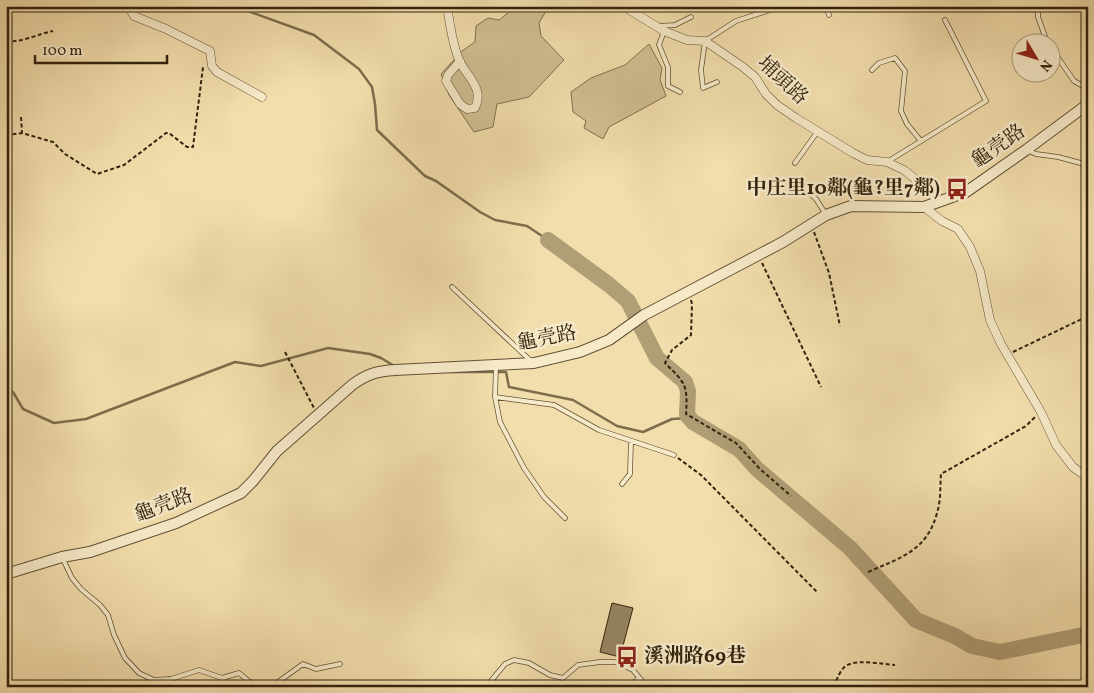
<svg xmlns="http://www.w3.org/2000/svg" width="1094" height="693" font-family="Vollkorn,'Noto Serif TC',serif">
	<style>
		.green { fill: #d1be91; stroke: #817050 }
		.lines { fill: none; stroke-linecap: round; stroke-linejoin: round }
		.stream { stroke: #7d6d4c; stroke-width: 2.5 }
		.river { stroke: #b09e76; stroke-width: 16 }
		.building { fill: #958460; stroke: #31230e }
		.service-casing { stroke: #615236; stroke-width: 5.5 }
		.minor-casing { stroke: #615236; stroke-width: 9 }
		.tertiary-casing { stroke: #615236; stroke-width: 12 }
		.path { stroke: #31230e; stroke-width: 2; stroke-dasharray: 4 2.5; stroke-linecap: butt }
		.service { stroke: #f7eac9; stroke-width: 4 }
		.minor { stroke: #f7eac9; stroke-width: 8 }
		.tertiary { stroke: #f7eac9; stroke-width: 10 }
		.labels { text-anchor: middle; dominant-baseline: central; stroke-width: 5; stroke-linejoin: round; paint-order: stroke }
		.street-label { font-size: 20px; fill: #31230e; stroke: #f7eac9 }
		.poi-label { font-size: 20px; font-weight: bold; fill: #31230e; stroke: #f7eac9; text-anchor: end }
	</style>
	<rect width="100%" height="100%" fill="#f2deac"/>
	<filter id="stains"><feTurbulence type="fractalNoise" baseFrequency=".004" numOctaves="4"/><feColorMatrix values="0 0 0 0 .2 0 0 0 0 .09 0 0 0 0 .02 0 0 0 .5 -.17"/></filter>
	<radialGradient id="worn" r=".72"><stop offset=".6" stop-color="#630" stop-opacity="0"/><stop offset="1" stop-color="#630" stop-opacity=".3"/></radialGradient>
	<path class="green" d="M527,6H549L539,23L541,36L564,60L529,97L497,104L493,127L474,132L449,95L441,74L462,51L475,42L476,26L488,18L499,20L513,9L519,12Z
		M649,44L662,68L660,80L666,96L609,127L603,139L584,128L586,121L573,112L571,92L591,78L625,65Z"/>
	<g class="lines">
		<path class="stream" d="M234,6L314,35L359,69L372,87L375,104L377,130L425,176L436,181L480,212L495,220L527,226L548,240
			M449,372H506L509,387L573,400L617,426L643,432L672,419L689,418
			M6,387L13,392L23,409L54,423L86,419L235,362L261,366L328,348L370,354L381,358L396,367"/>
		<path class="river" d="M548,240L608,284L628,301L657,358L685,382L688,391L687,415L693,422L739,449L757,469L850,548L916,620L955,636L972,646L1000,652L1088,634"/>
	</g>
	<path class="building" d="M612,603L633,608L620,657L600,652Z"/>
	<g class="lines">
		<g class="service-casing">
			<path id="service" d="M826,6L829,15
				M1038,6V17L1047,42
				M660,26L675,25L691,17
				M664,31L659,45L668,67V86L680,92
				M1052,49L1074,81L1088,89
				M872,70L879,63L895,58L905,71L901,111L907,124L921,141
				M717,82L703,88L701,70L705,41L736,21L782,6
				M1027,150L1036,154L1058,157L1088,165
				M887,162L986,101L945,20
				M795,163L818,131
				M805,188L816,199L825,213
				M452,287L532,362
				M496,366L495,397L500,422L524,468L544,497L565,518
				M495,397L554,405L599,430L674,455
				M622,484L630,474L631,441
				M62,557L72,578L81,589L100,605L108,615L114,635L125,658L139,673L154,680L171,679L199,670L222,678L239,673L256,687
				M222,678L228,687
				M271,687L303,664L316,669L340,664
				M486,687L505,664L514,660L529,663L550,675L563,678L578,665L600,662H616L633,670L647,687
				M629,687L639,678"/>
		</g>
		<g class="minor-casing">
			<path id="minor" d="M128,6L134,16L166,29L210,51L212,66L217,72L262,97
				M447,6C450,24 452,43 459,60C466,76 485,88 475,108L467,109L460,104L446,81L448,75L460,61
				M623,6L664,31L687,40L705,41L743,67L755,77L766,94L777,105L796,118L853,153L867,160L887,162L904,170L923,185L939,202
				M924,207L942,221L958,229L970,247L980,271L990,320L1001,344L1041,412L1056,445L1073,467L1088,478"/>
		</g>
		<g class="tertiary-casing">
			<path id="tertiary" d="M6,574L62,557L90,552L176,523L241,493L253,481L277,451L352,385C367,374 377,371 395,370L534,363L580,352L609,340L644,315L783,242L826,215L851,206L924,207L966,192L1026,150L1088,104"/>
		</g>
		<path class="path" d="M6,41C21,43 38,34 53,31
			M21,117L22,133
			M6,135L22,133L53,142L65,154L97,174L124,165L166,133H169L187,147H193L203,67H204
			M814,232L829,273L840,326
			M762,263L821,387
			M691,300L692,304L691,335L672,350L665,363C685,383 688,384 686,414L736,443L760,469L791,496
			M285,352L314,408
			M1013,352L1088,316
			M678,458L701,475L818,593
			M868,572C900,558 927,551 937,513C941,501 940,486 941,474L1026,426L1035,417
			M1085,673L1088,674
			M834,687C837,679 841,666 850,664C861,660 883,664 895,665"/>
		<use href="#service" class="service"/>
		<use href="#minor" class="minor"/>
		<use href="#tertiary" class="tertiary"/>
	</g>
	<defs>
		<g id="bus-bare" transform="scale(1.725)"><path d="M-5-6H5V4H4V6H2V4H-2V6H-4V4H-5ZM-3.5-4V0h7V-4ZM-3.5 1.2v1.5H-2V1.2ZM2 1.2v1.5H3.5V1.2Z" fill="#8f2418" stroke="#f7eac9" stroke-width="2.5" paint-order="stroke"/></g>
	</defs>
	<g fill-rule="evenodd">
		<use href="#bus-bare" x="957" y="189"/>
		<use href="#bus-bare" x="627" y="657"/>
	</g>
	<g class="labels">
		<g class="street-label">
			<text transform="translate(782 81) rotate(43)">埔頭路</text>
			<text transform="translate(999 147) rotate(-35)">龜壳路</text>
			<text transform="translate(547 339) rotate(-11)">龜壳路</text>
			<text transform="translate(164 506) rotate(-21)">龜壳路</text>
		</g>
		<g class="poi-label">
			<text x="940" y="189">中庄里10鄰(龜?里7鄰)</text>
			<text x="644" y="657" text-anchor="start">溪洲路69巷</text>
		</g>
	</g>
	<rect width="1094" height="693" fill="none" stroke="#f2deac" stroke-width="25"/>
	<rect x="8" y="8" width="1079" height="678" fill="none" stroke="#31230e" stroke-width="2.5"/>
	<rect x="12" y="12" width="1069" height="668" fill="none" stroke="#31230e"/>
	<g transform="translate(1036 58) rotate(128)"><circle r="24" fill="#f7eac9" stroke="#a89a7e"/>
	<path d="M0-4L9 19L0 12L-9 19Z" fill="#8f2418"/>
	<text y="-8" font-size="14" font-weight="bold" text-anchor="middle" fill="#31230e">N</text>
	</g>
	<path d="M35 55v8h132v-8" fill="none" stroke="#31230e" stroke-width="2.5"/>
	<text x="42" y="55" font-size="15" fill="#31230e" stroke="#f7eac9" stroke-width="4" paint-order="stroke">100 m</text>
	<rect width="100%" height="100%" filter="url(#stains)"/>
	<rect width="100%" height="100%" fill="url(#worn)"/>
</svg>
